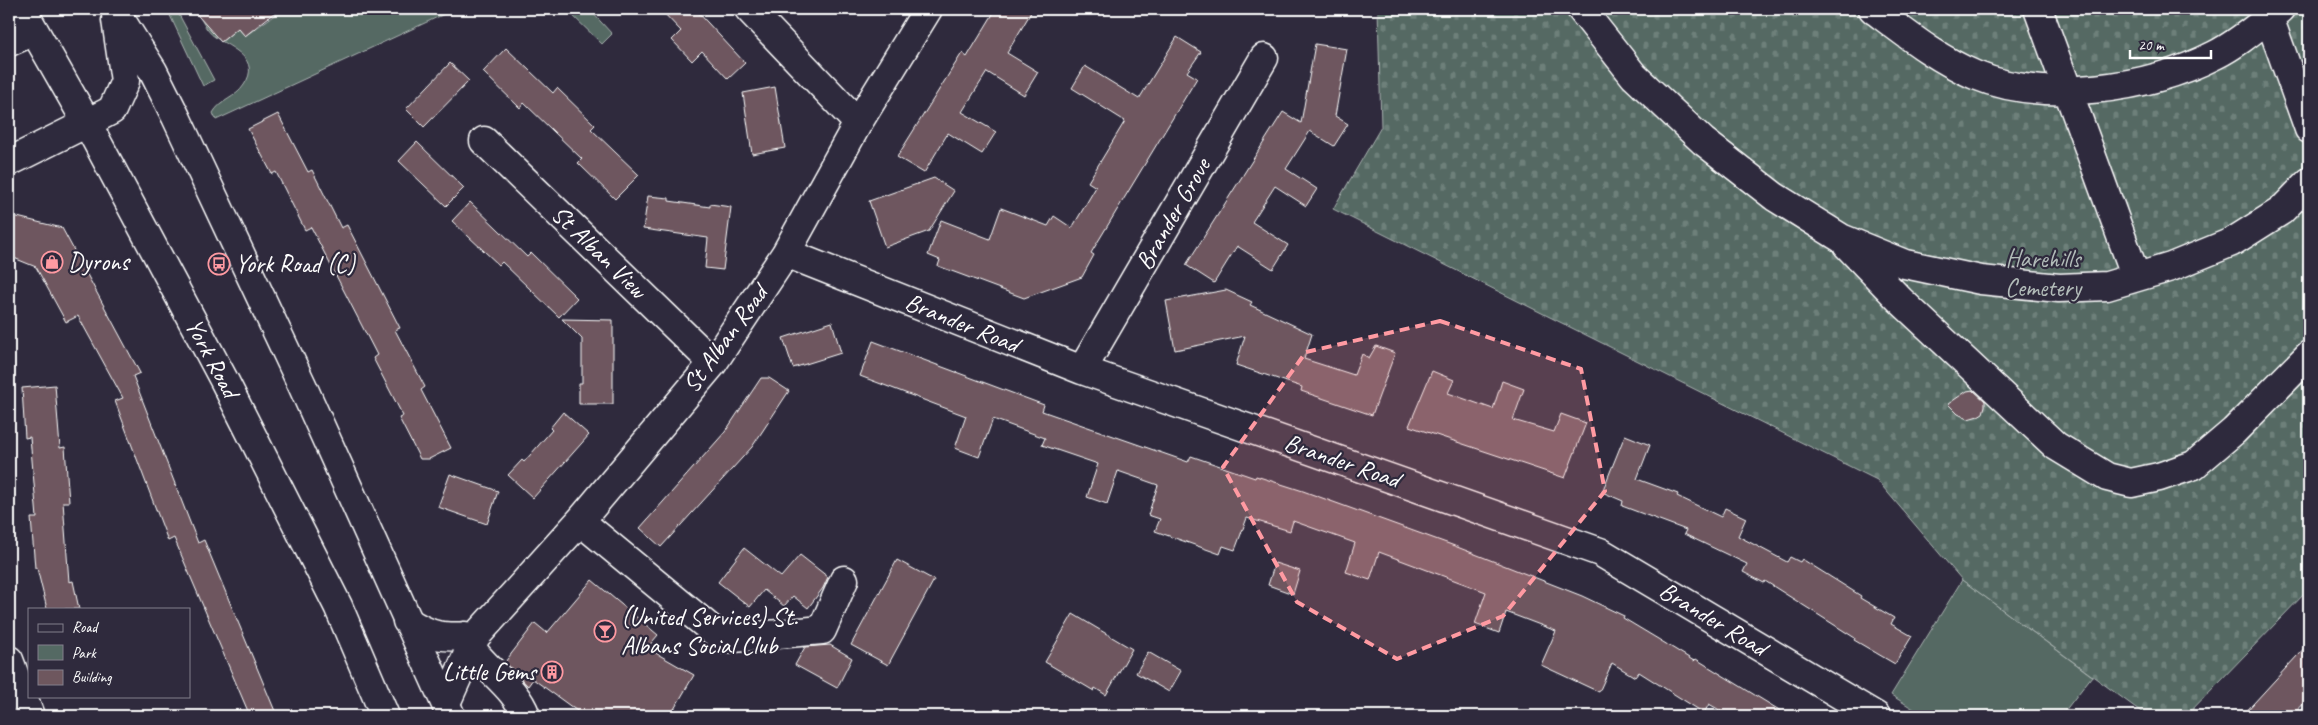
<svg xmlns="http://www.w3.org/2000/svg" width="2318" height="725" font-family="Caveat,sans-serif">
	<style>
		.green { fill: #546963; stroke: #aab4b1 }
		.cemetery { fill: url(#cemetery-stones); stroke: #aab4b1 }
		.building { fill: #6e575e; stroke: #fff }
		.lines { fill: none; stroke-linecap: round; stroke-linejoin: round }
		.minor-casing { stroke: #fff; stroke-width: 31 }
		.highway-casing { stroke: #fff; stroke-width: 31 }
		.minor { stroke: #2f2a3d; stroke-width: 28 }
		.highway { stroke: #2f2a3d; stroke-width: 28 }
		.marked { fill: #ff9aa2; fill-opacity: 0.2; stroke: #ff9aa2; stroke-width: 4; stroke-dasharray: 10 6; stroke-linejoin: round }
		.labels { text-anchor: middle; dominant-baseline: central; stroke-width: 4.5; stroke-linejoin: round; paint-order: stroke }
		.street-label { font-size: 25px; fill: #fff; stroke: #2f2a3d }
		.park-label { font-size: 25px; fill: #b2bcb9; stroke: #2f2a3d }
		.poi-label { font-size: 25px; fill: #fff; stroke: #2f2a3d; text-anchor: start }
	</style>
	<defs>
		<pattern id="cemetery-stones" width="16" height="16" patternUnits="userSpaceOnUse" patternTransform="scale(1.25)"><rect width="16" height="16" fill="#546963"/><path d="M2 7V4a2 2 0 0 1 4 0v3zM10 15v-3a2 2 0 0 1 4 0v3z" fill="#6e807a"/></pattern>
	</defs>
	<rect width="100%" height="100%" fill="#2f2a3d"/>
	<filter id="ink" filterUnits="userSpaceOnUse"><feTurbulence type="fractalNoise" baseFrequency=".02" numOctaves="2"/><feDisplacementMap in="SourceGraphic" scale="10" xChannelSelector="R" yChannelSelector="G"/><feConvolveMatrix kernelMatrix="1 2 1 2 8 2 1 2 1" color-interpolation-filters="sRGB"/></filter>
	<g filter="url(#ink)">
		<path class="green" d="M167,9H176L214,80L203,86Z
			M196,9H206L204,10L217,37L224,40L238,28L245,36L283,9H455L216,120L213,113C220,100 236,98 244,85C262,59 231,48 215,37C206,31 201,19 196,9Z
			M566,9H589L612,34L602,44Z
			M1962,580L2092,676L2061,716H1925L1891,695Z"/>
		<path class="cemetery" d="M1378,9H2309V589L2186,716H2147L1962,580L1877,480L1333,209L1381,127Z"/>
		<path class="building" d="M192,9H279L245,36L238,28L221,42Z
			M660,9H695L745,63L728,79L702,51L692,61L672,40L681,31Z
			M996,9H1033L1007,53L1038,72L1024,95L987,72L962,112L996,132L982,154L948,133L924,173L897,157L962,53L967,57Z
			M1177,37L1201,52L1187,72L1197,78L1091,253L1094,255L1082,277L1024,298L938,266L940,260L928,255L941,220L990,239L1001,208L1048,226L1054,216L1072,228L1096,187L1088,182L1125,121L1072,88L1085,66L1139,99Z
			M1315,44L1347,49L1335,116L1348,124L1334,146L1310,131L1286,169L1317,189L1306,206L1275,186L1252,222L1288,245L1273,269L1237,246L1214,283L1186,265L1283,112L1301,123Z
			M506,48L553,93L557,88L595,125L591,129L639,175L615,199L578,163L582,159L524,103L520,108L483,72Z
			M450,63L469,81L424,127L406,109Z
			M775,87L785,148L752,154L743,93Z
			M278,114L308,172L312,170L341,228L347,225L400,328L395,330L425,387L421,390L451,448L429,459H420L399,418L403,416L373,358L377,355L311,227L305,230L276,172L272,174L248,129Z
			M417,142L464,188L446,206L399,161Z
			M934,178L954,191L929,231L885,247L869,201Z
			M648,196L669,198V201L710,207V204L731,207L723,270L705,268L708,238L643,229Z
			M470,202L527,257L531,253L577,298L559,317L502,262L499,265L452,221Z
			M9,215L62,228L140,373L133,376L198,543L204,540L277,716H250L174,538L168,541L115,401L123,398L78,316L66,322L36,267L9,256Z
			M1226,290L1252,302L1250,305L1312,334L1304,359L1354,375L1362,354L1369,358L1376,346L1395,353L1372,415L1301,391L1302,387L1236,365L1245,336L1175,350L1166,301Z
			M562,319L613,320V404H579V383H582V339Z
			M832,322L841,353L793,368L783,338Z
			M873,341L1044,405L1042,411L1188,462L1191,456L1255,478L1256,476L1303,491L1452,545L1582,596L1624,616L1623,618L1658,639L1694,661L1696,659L1789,716H1730L1709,704L1704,713L1639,672L1635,677L1612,663L1599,692L1541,665L1556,631L1506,612L1499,633L1475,624L1486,592L1379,552L1370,580L1346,572L1355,543L1293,521L1290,531L1247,518L1235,550L1223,546L1220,554L1155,531L1160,519L1148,515L1158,485L1118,471L1107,504L1087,497L1098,464L1042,445L1045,438L993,419L979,457L955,448L966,416L860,376Z
			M1432,371L1454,380L1448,393L1493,409L1502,381L1524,389L1513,420L1554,432L1561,414L1586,423L1565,478L1409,426Z
			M761,378H769L789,391L752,447L661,547L640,528L725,432Z
			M55,385L60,448L65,447L67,475L69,502H63L69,582L73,581L79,609H47L37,568H35L31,518H37L30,437L25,438L22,388Z
			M1973,390L1985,401V406L1983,413L1978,416L1968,419L1958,414L1948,404L1967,391Z
			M563,412L589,435L533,498L508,475L522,460L524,462L552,430L550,428Z
			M1625,435L1650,445L1637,479L1678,494L1677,496L1721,517L1725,508L1746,518L1738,536L1787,562L1790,557L1800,562L1802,559L1861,596L1860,598L1894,618L1891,624L1912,636L1895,664L1854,640L1855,638L1765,581L1764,583L1743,572L1747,564L1684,534L1686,530L1622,506L1623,501L1602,492Z
			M450,474L498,491L487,524L438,507Z
			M744,548L781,577L800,555L828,577L823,588L808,608L793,596L784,606L764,590L750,607L718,582Z
			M897,560L934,580L888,665L851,645Z
			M1275,563L1300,571L1293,594L1268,585Z
			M592,580L658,635L647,648L694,675L670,716H584L533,679L528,686L505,662L535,623L547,633Z
			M1073,614L1132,649L1106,695L1095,688L1094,691L1045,662Z
			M2309,643V698L2292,716H2242Z
			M830,645L852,658L837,688L795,665L805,647Z
			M1148,652L1181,671L1169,692L1136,673Z"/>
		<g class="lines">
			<g class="minor-casing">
				<path id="minor" d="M749,9L858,123
					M1581,9L1634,76L1703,141L1775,197L1841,238L1905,264L1981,280L2059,288L2107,286L2171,267L2232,242L2281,211L2309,182
					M1873,9C1905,33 1937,59 1975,75C2045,104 2149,89 2215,55C2239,43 2259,25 2280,9
					M2038,9L2136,277
					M2266,9L2309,129
					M9,42L34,31
					M484,141L713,363
					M9,162L87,123
					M1847,245L1900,300L2056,446L2107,477L2131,483L2159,477L2194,465L2234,431L2309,355
					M786,253L1082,370L1600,552L1876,716
					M1082,370L1264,58
					M580,521L723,639L822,630L844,580
					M407,621C435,639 444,637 476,636L446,703
					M464,636C480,668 514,683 526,716
					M476,636L580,521L713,363L786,253L858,123L928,9
					M9,660L30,716"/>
			</g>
			<g class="highway-casing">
				<path id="highway" d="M22,9L87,123L225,382L338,606L385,716
					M114,9L153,71L176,117L302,385L451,716
					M87,123L112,110L125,81L116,20"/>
			</g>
			<use href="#minor" class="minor"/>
			<use href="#highway" class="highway"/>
		</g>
	</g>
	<path class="marked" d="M1440,321L1581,369L1605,491L1503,616L1397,659L1297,602L1223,467L1306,352Z"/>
	<defs>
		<g id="shop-ring" transform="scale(1.125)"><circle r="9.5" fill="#2f2a3d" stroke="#ff9aa2" stroke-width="1.5"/><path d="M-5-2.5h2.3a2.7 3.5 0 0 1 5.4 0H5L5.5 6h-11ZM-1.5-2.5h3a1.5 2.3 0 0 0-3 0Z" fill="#ff9aa2"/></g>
		<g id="bus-ring" transform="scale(1.125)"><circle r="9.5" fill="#2f2a3d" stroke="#ff9aa2" stroke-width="1.5"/><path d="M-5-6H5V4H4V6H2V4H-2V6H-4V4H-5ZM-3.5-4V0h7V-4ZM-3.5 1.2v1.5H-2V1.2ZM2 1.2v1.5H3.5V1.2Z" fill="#ff9aa2"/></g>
		<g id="bar-ring" transform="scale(1.125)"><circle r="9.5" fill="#2f2a3d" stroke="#ff9aa2" stroke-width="1.5"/><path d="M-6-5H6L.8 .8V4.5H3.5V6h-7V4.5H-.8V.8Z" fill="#ff9aa2"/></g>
		<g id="building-ring" transform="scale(1.125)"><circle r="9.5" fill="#2f2a3d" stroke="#ff9aa2" stroke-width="1.5"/><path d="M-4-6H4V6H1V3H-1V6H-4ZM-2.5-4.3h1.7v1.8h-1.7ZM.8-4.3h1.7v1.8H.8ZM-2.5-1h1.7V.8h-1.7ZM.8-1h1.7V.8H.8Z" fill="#ff9aa2"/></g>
	</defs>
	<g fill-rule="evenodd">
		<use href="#shop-ring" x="52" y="262"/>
		<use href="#bus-ring" x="219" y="264"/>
		<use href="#bar-ring" x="605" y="631"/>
		<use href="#building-ring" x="552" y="672"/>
	</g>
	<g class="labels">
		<g class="street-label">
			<text transform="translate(1173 214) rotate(-60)">Brander Grove</text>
			<text transform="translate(599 252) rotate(44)">St Alban View</text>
			<text transform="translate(962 323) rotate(22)">Brander Road</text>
			<text transform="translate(725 339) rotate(-54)">St Alban Road</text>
			<text transform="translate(212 358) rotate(62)">York Road</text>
			<text transform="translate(1342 461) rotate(19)">Brander Road</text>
			<text transform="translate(1713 619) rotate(31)">Brander Road</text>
		</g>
		<g class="park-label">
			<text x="2043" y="259">Harehills<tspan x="2043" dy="29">Cemetery</tspan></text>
		</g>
		<g class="poi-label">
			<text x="68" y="262">Dyrons</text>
			<text x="235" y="264">York Road (C)</text>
			<text x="621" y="617">(United Services) St.<tspan x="621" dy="29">Albans Social Club</tspan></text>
			<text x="536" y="672" text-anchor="end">Little Gems</text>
		</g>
	</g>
	<rect width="2318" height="725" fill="none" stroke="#2f2a3d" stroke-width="30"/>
	<rect x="15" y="15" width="2288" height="695" fill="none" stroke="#fff" stroke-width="2" filter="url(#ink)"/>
	<rect x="28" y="608" width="162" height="90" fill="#2f2a3d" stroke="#827f8b"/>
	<rect x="38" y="624" width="25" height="8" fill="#2f2a3d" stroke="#827f8b"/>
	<text x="72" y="632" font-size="15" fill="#ffffff">Road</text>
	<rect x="38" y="645" width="25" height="15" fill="#546963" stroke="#827f8b"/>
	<text x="72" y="658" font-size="15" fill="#ffffff">Park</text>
	<rect x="38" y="670" width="25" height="15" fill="#6e575e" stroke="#827f8b"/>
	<text x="72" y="682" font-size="15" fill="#ffffff">Building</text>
	<path d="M2130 50v8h81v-8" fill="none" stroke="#ffffff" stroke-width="2.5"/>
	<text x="2138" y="50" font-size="15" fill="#ffffff" stroke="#2f2a3d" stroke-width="4" paint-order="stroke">20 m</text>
</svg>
